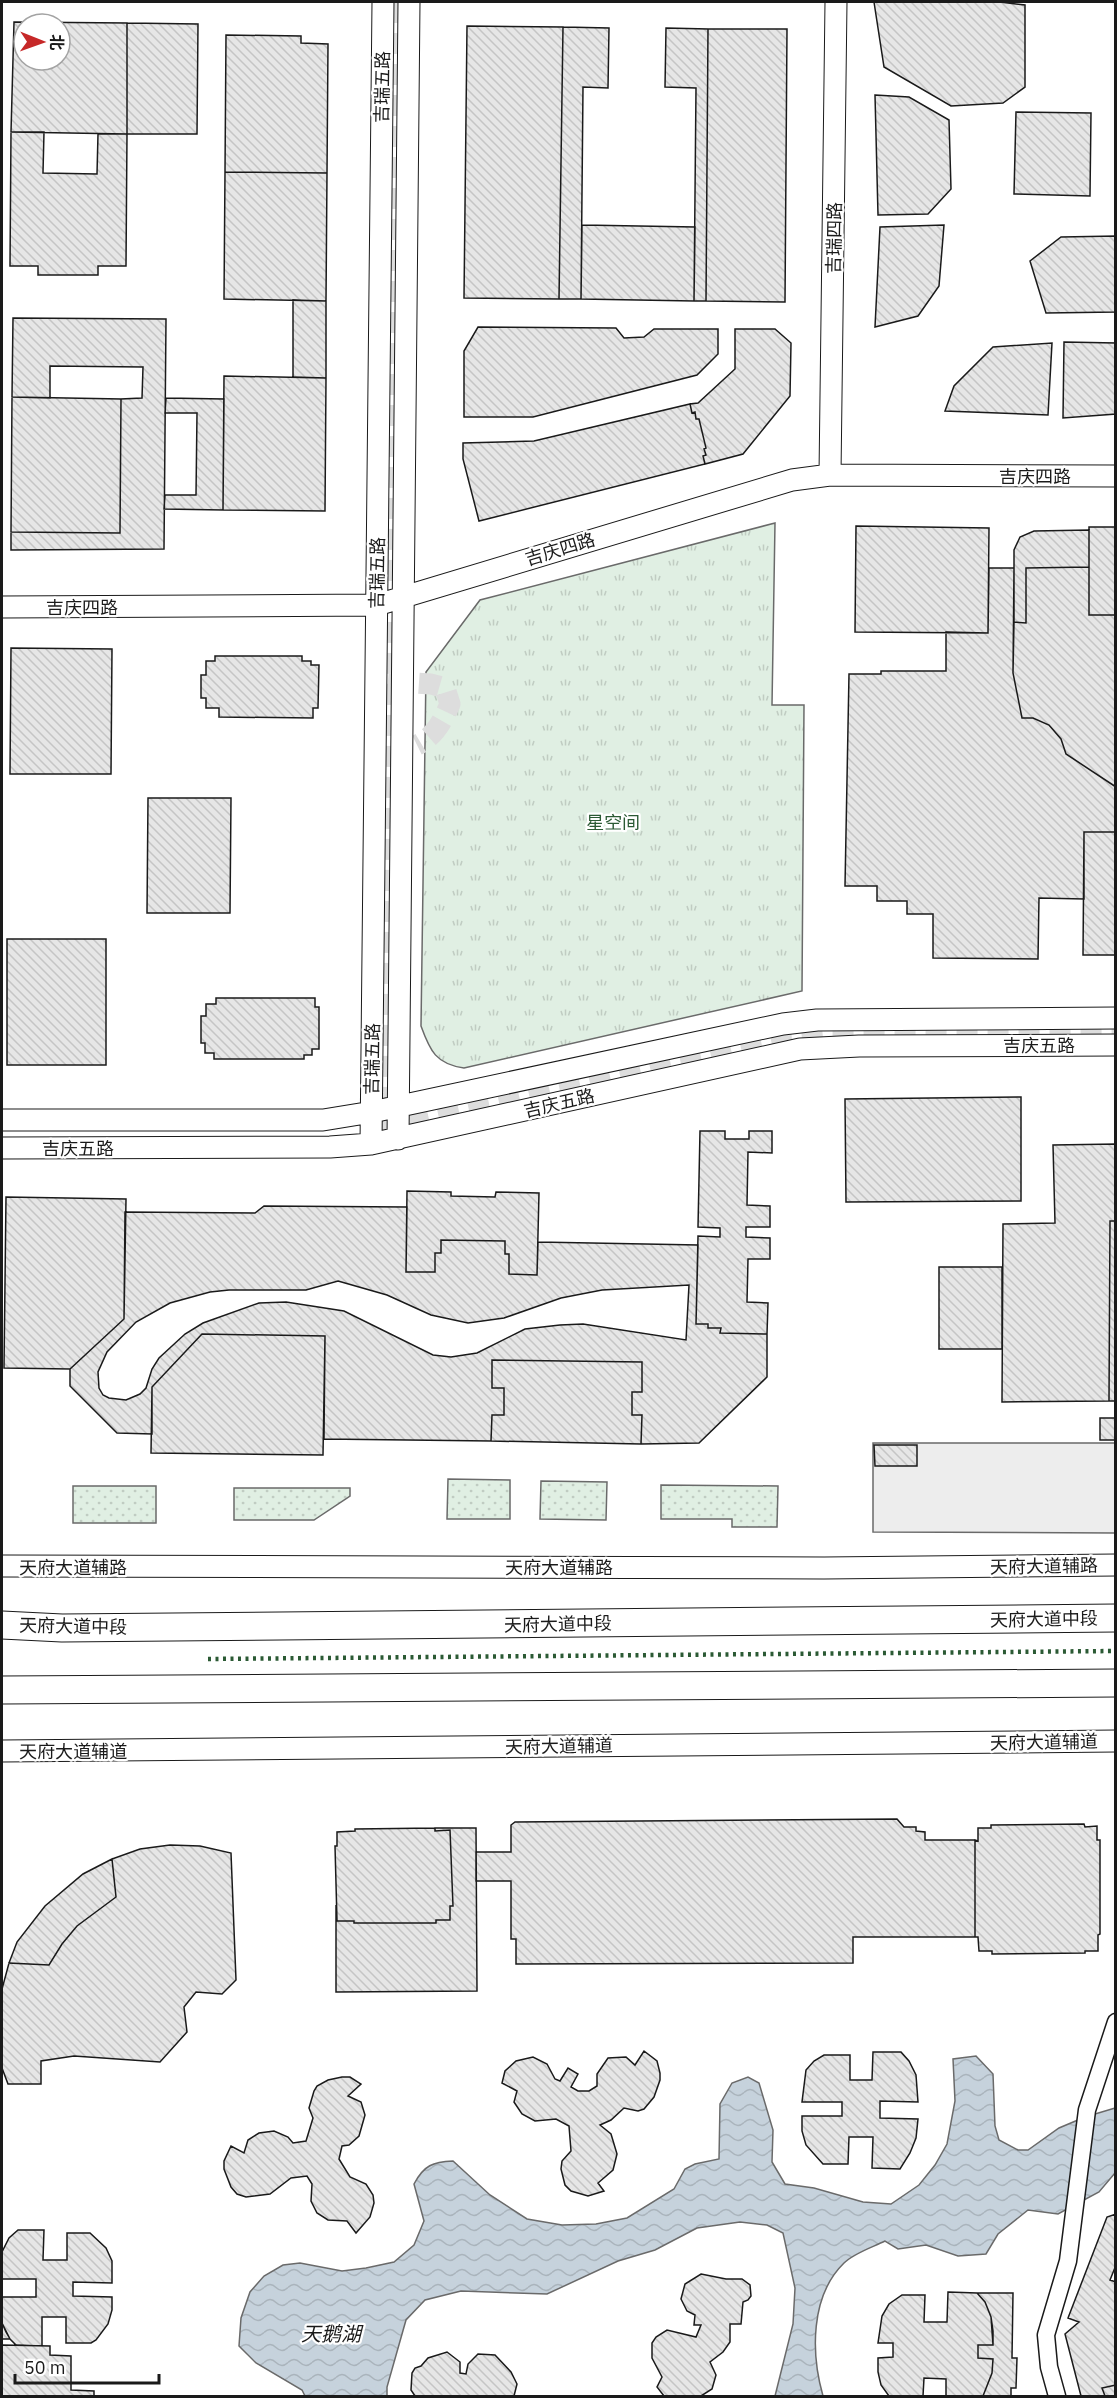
<svg xmlns="http://www.w3.org/2000/svg" width="1117" height="2398" font-family="'IBM Plex Sans','Noto Sans SC',sans-serif">
	<style>
		.grass { fill: url(#grass-dots); stroke: #6a6a6a; stroke-width: 1.5 }
		.park { fill: url(#park-tufts); stroke: #6a6a6a; stroke-width: 1.5 }
		.parking { fill: #ededed; stroke: #6a6a6a; stroke-width: 1.5 }
		.water { fill: url(#water-waves); stroke: #6a6a6a; stroke-width: 1.5 }
		.building { fill: url(#building-back-hatch); stroke: #1a1a1a; stroke-width: 1.5; fill-rule: evenodd }
		.lines { fill: none; stroke-linecap: round; stroke-linejoin: round }
		.tertiary-tunnel { stroke: #ddd; stroke-width: 21; stroke-dasharray: 21 10; stroke-linecap: butt }
		.minor-casing { stroke: #1a1a1a; stroke-width: 19 }
		.tertiary-casing { stroke: #1a1a1a; stroke-width: 23 }
		.primary-casing { stroke: #1a1a1a; stroke-width: 29 }
		.minor { stroke: #fff; stroke-width: 16 }
		.tertiary { stroke: #fff; stroke-width: 21 }
		.primary { stroke: #fff; stroke-width: 27 }
		.hedge { stroke: #2b5a34; stroke-width: 4.5; stroke-dasharray: 3 4.5; stroke-linecap: butt }
		.labels { text-anchor: middle; dominant-baseline: central; stroke-width: 4.5; stroke-linejoin: round; paint-order: stroke }
		.street-label { font-size: 18px; fill: #1a1a1a; stroke: #fff }
		.park-label { font-size: 18px; fill: #2b5a34; stroke: #fff }
		.water-label { font-size: 20px; font-style: italic; fill: #1a1a1a; stroke: #fff }
	</style>
	<defs>
		<pattern id="grass-dots" width="8" height="8" patternUnits="userSpaceOnUse" patternTransform="scale(1.5)"><rect width="8" height="8" fill="#e0efe3"/><path d="M2 2h.1M6 6h.1" fill="none" stroke="#c0ccc2" stroke-width="1.8" stroke-linecap="round"/></pattern>
		<pattern id="park-tufts" width="24" height="20" patternUnits="userSpaceOnUse" patternTransform="scale(1.5)"><rect width="24" height="20" fill="#e0efe3"/><path d="M3 7l-1-3M5 7V3M7 7l1-3M15 17l-1-3M17 17v-4M19 17l1-3" fill="none" stroke="#c0ccc2"/></pattern>
		<pattern id="water-waves" width="16" height="10" patternUnits="userSpaceOnUse" patternTransform="scale(1.5)"><rect width="16" height="10" fill="#c6d2dc"/><path d="M0 5q4-4 8 0t8 0" fill="none" stroke="#aab4bc"/></pattern>
		<pattern id="building-back-hatch" width="6" height="6" patternUnits="userSpaceOnUse" patternTransform="scale(1.5)"><rect width="6" height="6" fill="#e6e6e6"/><path d="M-1 5l2 2M0 0l6 6M5-1l2 2" fill="none" stroke="#c5c5c5"/></pattern>
	</defs>
	<rect width="100%" height="100%" fill="#fff"/>
	<path class="grass" d="M448,1479L510,1480V1519H447Z
		M541,1481L607,1482L606,1520L540,1519Z
		M661,1485L778,1486L777,1527H732V1519H661Z
		M73,1486H156V1523H73Z
		M234,1488H350V1496L314,1520H234Z"/>
	<path class="park" d="M775,523L772,705H804L802,991L464,1068C436,1064 430,1051 421,1026L426,672L480,600Z"/>
	<path class="parking" d="M873,1443H1115V1533L873,1532Z"/>
	<path class="water" d="M976,2056L993,2074L995,2126L999,2140L1018,2150H1028L1059,2128L1085,2117L1115,2108V2173L1099,2192L1058,2214L1028,2210L998,2234L986,2254L958,2256L926,2245L898,2249L885,2241C873,2247 854,2253 844,2263C810,2296 811,2354 823,2396H775L793,2324L795,2288L783,2233L767,2225L740,2222L697,2228L655,2250L618,2261L547,2294L461,2291L425,2300L406,2320L387,2387V2396H305L302,2390L256,2363L239,2346L241,2318L250,2292L264,2276L283,2265L300,2263L342,2271L366,2268L394,2262L414,2245L424,2221L414,2184C424,2165 433,2162 453,2161L490,2195L527,2219L562,2225L596,2224L627,2218L674,2189L685,2169L695,2164L719,2159L720,2104L732,2083L748,2077L759,2083L773,2130L772,2162L785,2184L814,2188L863,2202L891,2204L919,2185L935,2165L947,2144L955,2101L953,2059Z"/>
	<path class="building" d="M874,2H1000L1025,5V87L1003,103L951,106L884,67Z
		M14,22L127,23V134L11,132ZM24,24H60V60H24Z
		M127,23L198,24L197,134H127Z
		M467,26L563,27L559,299L464,298Z
		M563,27L609,28L608,88L583,87L581,299H559Z
		M666,28L708,29L706,301H694L696,88L665,87Z
		M708,29H787L785,302L706,301Z
		M226,35L301,36V43L328,44L327,173L225,172Z
		M875,95L909,97L949,120L951,189L928,214L878,215Z
		M1016,112L1091,113L1090,196L1014,194Z
		M11,132H44L43,173L97,174L98,134H127L126,266H98V275H38V266H10Z
		M225,172L327,173L326,301L224,299Z
		M582,225L695,227L694,301L581,299Z
		M944,225L939,286L918,316L875,327L880,227Z
		M1116,236V312L1046,313L1030,261L1061,237Z
		M293,300L326,301V378L293,377Z
		M13,318L166,319L164,549L11,550V532L120,533L121,399L142,398L143,367L50,366V398L12,397Z
		M478,327L616,328L624,338L644,337L654,329H718V354L697,375L533,417H464V351Z
		M735,329H775L791,343L790,396L743,454L705,464L703,456L706,455L704,449L706,448L699,419H696L695,412L692,413L690,404L698,403L735,369Z
		M1064,342L1116,343V414L1063,418Z
		M1052,343L1048,415L945,411L954,386L993,347Z
		M224,376L326,378L325,511L223,510Z
		M12,397L121,399L120,533L11,532Z
		M166,398L224,399L223,510L164,509L165,495H196L197,413H165Z
		M690,404L692,413L695,412L696,419H699L706,448L704,449L706,455L703,456L705,464L479,521L463,459V443L534,441Z
		M856,526L989,528L988,633L855,632Z
		M1089,527H1116V615H1089Z
		M1089,530V567L1026,568V623L1014,622V550L1020,537L1034,531Z
		M1089,567V615H1116V787L1066,754L1061,739L1049,725L1033,718H1022L1013,673L1014,622L1026,623V568Z
		M989,568H1014L1013,673L1022,718H1033L1049,725L1061,739L1066,754L1116,787V832H1084V899L1039,898L1038,959L933,958V914H907V901H877V886H845L849,674H881V671H946V632L988,633Z
		M11,648L112,649L111,774H10Z
		M215,656H302V661H311V665H319L318,708H313V718L219,717V708H206V698H201V675H206V661H215Z
		M148,798H231L230,913H147Z
		M1084,832H1116V955H1083Z
		M7,939H106V1065H7Z
		M216,998H315V1007H319V1049H312V1055H304V1059H214V1053H205V1043H201V1016H206V1004H216Z
		M1021,1097V1201L846,1202L845,1099Z
		M700,1131H725V1139H749V1131H772V1153L748,1152L747,1205L770,1206V1227H746V1237L770,1238V1259H748L747,1302L768,1303L767,1334L720,1333L721,1328H708V1324H696L698,1236L720,1237V1228L698,1227Z
		M1116,1144V1221H1110L1109,1401L1002,1402L1003,1224L1055,1223L1053,1145Z
		M407,1191L451,1192V1196L495,1197L496,1192L539,1193L537,1275L509,1274V1254H505V1241L441,1240V1253H435V1272H406Z
		M6,1197L126,1199L124,1319L70,1369L4,1368Z
		M264,1206L407,1207L406,1272H435V1253H441V1240L505,1241V1254H509V1274L537,1275L538,1242L698,1245L696,1324H708V1328H721L720,1333L767,1334V1377L699,1443L641,1444L642,1415H632V1392H642V1362L492,1360V1388H504V1415H492L491,1441L324,1439L325,1336L202,1334L152,1387V1434L117,1433L70,1386V1369L124,1319L125,1212L255,1213ZM338,1281L387,1295L431,1315L468,1323L504,1318L561,1298L602,1290L689,1285L686,1340L583,1324L560,1325L525,1329L477,1353L451,1357L433,1355L344,1311L286,1302L259,1303L203,1323L185,1334L159,1358L152,1369L146,1388L140,1394L126,1400L109,1398L103,1395L99,1388L98,1372L107,1352L136,1322L170,1303L210,1292L229,1290H306Z
		M1110,1221H1116V1401H1109Z
		M939,1267H1002V1349H939Z
		M202,1334L325,1336L323,1455L151,1453L152,1387Z
		M492,1360L642,1362V1392H632V1415H642L641,1444L491,1441L492,1415H504V1388H492Z
		M1100,1418H1116V1440H1100Z
		M874,1445H917V1466H875Z
		M897,1819L904,1827H916V1831L925,1832V1840H975V1937H853V1963L516,1964V1939H511V1881H476V1852H511V1825L515,1822Z
		M1084,1824L1085,1827L1097,1826V1840H1100V1934L1098,1935V1951H1085V1953L992,1954V1951H979L978,1937H975V1840L978,1841V1828H991V1825Z
		M435,1828V1831L450,1830L453,1906H450V1920H436V1923H354V1921H337L335,1846H337V1832L355,1831V1829Z
		M435,1828H476L477,1991L336,1992V1905L337,1921H354V1923H436V1920H450V1906H453L450,1830L435,1831Z
		M170,1845L200,1846L231,1853L236,1980L222,1994L196,1992L184,2007L187,2032L160,2062L74,2056L41,2061V2084H8L2,2068V1989L9,1963L49,1965L62,1944L77,1926L116,1897L112,1859L140,1849Z
		M112,1859L116,1897L77,1926L62,1944L49,1965L9,1963L17,1942L45,1906L83,1874Z
		M644,2051L657,2061L660,2073V2080L654,2097L644,2109L638,2111L624,2108L611,2120L600,2125L611,2134L617,2154L613,2170L598,2183L604,2191L588,2196L571,2191L565,2185L561,2169L562,2161L571,2151L569,2126L556,2119L535,2121L522,2114L514,2102L517,2091L502,2083L505,2071L516,2061L533,2057L547,2064L555,2079L560,2081L568,2068L578,2074L571,2087L578,2091H589L597,2086V2074L608,2058L626,2057L635,2065Z
		M873,2052H901L909,2061L916,2075L918,2102L880,2101V2118L918,2119L916,2138L910,2153L900,2169L872,2168L873,2137H849L848,2164H823L806,2145L802,2131V2116H842V2102H802L806,2070L814,2061L824,2055H850V2080H872Z
		M342,2077H350L361,2084L348,2096L361,2102L365,2115L359,2136L349,2145L342,2146L339,2159L350,2177L366,2184L373,2195L374,2203L370,2217L356,2233L347,2221L328,2220L317,2213L311,2201L312,2184L307,2176L291,2178L270,2194L246,2197L237,2194L231,2187L224,2169V2161L231,2146L244,2153L248,2140L259,2133L274,2131L288,2137L293,2143L306,2141L313,2118L309,2108L314,2091L317,2086L328,2080Z
		M1116,2214V2265L1110,2280L1116,2282V2385L1102,2388L1105,2396H1081L1065,2334L1079,2322L1068,2318L1107,2217Z
		M18,2230H44L43,2260H67V2233H90L106,2248L112,2261V2283L73,2282V2296L112,2297V2310L108,2324L96,2340L91,2343H66V2317H42V2346L16,2345L10,2339L2,2323V2297H36V2279H2V2252L9,2238Z
		M701,2274L726,2279H742L750,2285L751,2296L748,2300L743,2302L741,2324H730V2342L723,2352L710,2362L716,2375L712,2389L701,2396H664L657,2387L662,2377L652,2358V2343L656,2337L667,2330L696,2337L701,2325H694L695,2315L687,2311L681,2299L685,2284Z
		M948,2292L977,2293L985,2302L991,2317L993,2345H978V2358L993,2359L992,2373L983,2396H946V2379L924,2378L923,2396H889L881,2385L878,2372V2358L893,2357V2343H878L882,2316L889,2304L902,2295H925L924,2322H947Z
		M977,2293H1013L1012,2358H1017L1016,2388H1011V2396H983L992,2373L993,2359L978,2358V2345H993V2331L991,2317L985,2302Z
		M2,2323L6,2332L10,2339H2Z
		M2,2345L50,2346V2355L71,2356V2390L94,2391V2396H2Z
		M447,2352L460,2362V2373L466,2374L468,2364L478,2354L495,2355L511,2372L517,2384L514,2396H415L411,2390L412,2373L415,2368L421,2366L428,2358Z
		M1116,2385V2396H1105L1102,2388Z"/>
	<g class="lines">
		<path class="tertiary-tunnel" d="M394,2L383,1124L790,1037L831,1033L1116,1032
			M388,681L431,684L445,688L450,704C442,722 435,736 417,745"/>
		<g class="minor-casing">
			<path id="minor" d="M1057,2396L1049,2367L1046,2335L1068,2261L1087,2110L1116,2022"/>
		</g>
		<g class="tertiary-casing">
			<path id="tertiary" d="M830,475L836,2
				M2,607L377,605L792,480L830,475L1116,476
				M2,1120H323L372,1112L783,1024L817,1020L1116,1018
				M398,1139L409,2
				M371,1144L383,2
				M2,1148L330,1147L371,1144L800,1049L859,1046L1116,1045
				M2,1566L824,1568L1116,1565
				M2,1751L1116,1741"/>
		</g>
		<g class="primary-casing">
			<path id="primary" d="M2,1625L62,1628L1116,1618
				M2,1690L1116,1683"/>
		</g>
		<use href="#minor" class="minor"/>
		<use href="#tertiary" class="tertiary"/>
		<use href="#primary" class="primary"/>
		<path class="hedge" d="M208,1659L1116,1651"/>
	</g>
	<g class="labels">
		<g class="street-label">
			<text transform="translate(382 87) rotate(-89)">吉瑞五路</text>
			<text transform="translate(834 238) rotate(-89)">吉瑞四路</text>
			<text x="1035" y="476">吉庆四路</text>
			<text transform="translate(560 549) rotate(-17)">吉庆四路</text>
			<text transform="translate(377 573) rotate(-89)">吉瑞五路</text>
			<text x="82" y="607">吉庆四路</text>
			<text x="1039" y="1045">吉庆五路</text>
			<text transform="translate(372 1059) rotate(-89)">吉瑞五路</text>
			<text transform="translate(559 1103) rotate(-13)">吉庆五路</text>
			<text x="78" y="1148">吉庆五路</text>
			<text transform="translate(1044 1566) rotate(-1)">天府大道辅路</text>
			<text x="73" y="1567">天府大道辅路</text>
			<text x="559" y="1567">天府大道辅路</text>
			<text transform="translate(1044 1619) rotate(-1)">天府大道中段</text>
			<text transform="translate(558 1624) rotate(-1)">天府大道中段</text>
			<text transform="translate(73 1626) rotate(1)">天府大道中段</text>
			<text transform="translate(1044 1742) rotate(-1)">天府大道辅道</text>
			<text transform="translate(559 1746) rotate(-1)">天府大道辅道</text>
			<text x="73" y="1751">天府大道辅道</text>
		</g>
		<g class="park-label">
			<text x="613" y="822">星空间</text>
		</g>
		<g class="water-label">
			<text x="331" y="2333">天鹅湖</text>
		</g>
	</g>
	<rect width="1117" height="2398" fill="none" stroke="#1a1a1a" stroke-width="6"/>
	<g transform="translate(42 42) rotate(91)"><circle r="28" fill="#ffffff" stroke="#a3a3a3" stroke-width="1.5"/>
	<path d="M0-4.5L10 22L0 15L-10 22Z" fill="#c62828"/>
	<text y="-9" font-size="16" font-weight="bold" text-anchor="middle" fill="#1a1a1a">北</text>
	</g>
	<path d="M15 2374v9h144v-9" fill="none" stroke="#1a1a1a" stroke-width="3"/>
	<text x="24" y="2374" font-size="18" fill="#1a1a1a" stroke="#ffffff" stroke-width="4.5" paint-order="stroke">50 m</text>
</svg>
